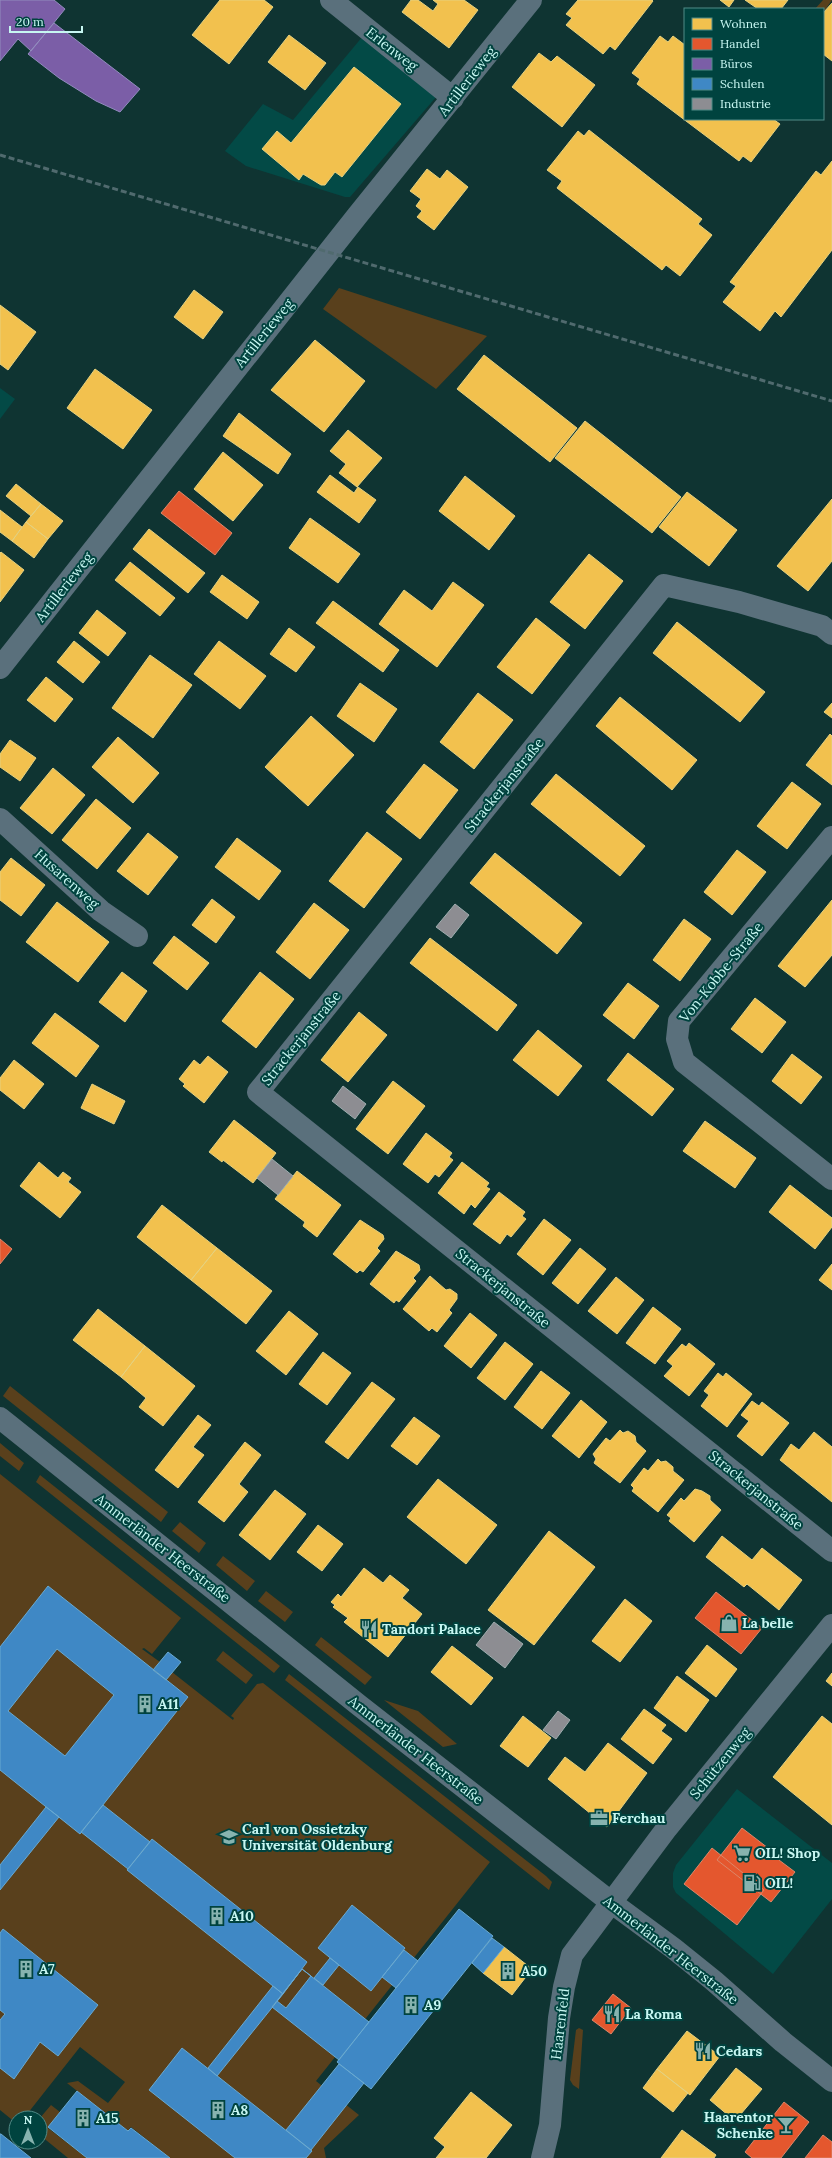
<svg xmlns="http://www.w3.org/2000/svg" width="832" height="2158" font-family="Lora,serif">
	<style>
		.built { fill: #034a46 }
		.green { fill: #59401c }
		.homes { fill: #f2c14e; stroke: #e5d17f }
		.shops { fill: #e4572e; stroke: #db8769 }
		.offices { fill: #7b5ea7; stroke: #928cbe }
		.schools { fill: #3f88c5; stroke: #68a9d2; fill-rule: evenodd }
		.industry { fill: #8d8d92; stroke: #9eadaf }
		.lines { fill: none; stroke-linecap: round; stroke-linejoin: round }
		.minor { stroke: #5a707c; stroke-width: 22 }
		.rail { stroke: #506a6e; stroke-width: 3; stroke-dasharray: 6 3; stroke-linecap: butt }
		.labels { text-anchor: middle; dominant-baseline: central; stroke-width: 4; stroke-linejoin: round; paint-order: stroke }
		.street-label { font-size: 14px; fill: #c7f7f2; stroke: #00433f }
		.poi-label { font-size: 14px; font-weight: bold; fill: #c7f7f2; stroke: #00433f; text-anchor: start }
	</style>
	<rect width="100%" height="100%" fill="#0f3432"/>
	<path class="built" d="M368,30L443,89L350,197H345L246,166L225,151L263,104L293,120Z
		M0,388L15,399L0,419Z
		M737,1789L832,1863V1899L773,1974L676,1893L673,1887V1873L676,1865Z"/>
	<path class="green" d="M823,0H832L823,13V9H815Z
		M339,288L487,336L436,389L323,309Z
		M10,1386L168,1512L161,1522L3,1396Z
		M0,1443L24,1463L19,1471L0,1456Z
		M0,1474L181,1618L152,1654L144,1648L142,1649L160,1662L166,1680L172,1672L233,1720L234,1718L231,1716L257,1684L263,1683L490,1862L316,2081L359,2115L324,2148L326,2158H170L131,2127L128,2131L67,2083L78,2081L108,2103L125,2082L80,2047L24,2118H16V2123L0,2110Z
		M40,1475L280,1666L274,1673L36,1482Z
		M180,1522L206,1543L199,1553L172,1531Z
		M223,1556L255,1581L247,1591L216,1565Z
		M266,1591L293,1612L285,1622L258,1601Z
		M321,1637L372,1677L365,1685L315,1645Z
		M223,1651L253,1675L246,1684L216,1660Z
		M289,1674L546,1876L552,1882L549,1890L285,1680Z
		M384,1700L418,1711L457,1744L443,1747Z
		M579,2028L583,2030L579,2089L573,2085L570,2080L576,2030Z
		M51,2105L60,2112L48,2128L87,2158H68L41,2136L40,2118Z"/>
	<path class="homes" d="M220,0H264L273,7L229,64L192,35Z
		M411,0H418L433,11L438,4L433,0H464L478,10L449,48L402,12Z
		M578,0H652L653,1L615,50L610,46L603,54L566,25L572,18L566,14Z
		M720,0H734L729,7Z
		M745,0H788L781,9H758Z
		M832,3V61L823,54V13Z
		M289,35L326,63L305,90L268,62Z
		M660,36L668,42L673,36L685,45V119H773L780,124L751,162L743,156L739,161L637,84L640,79L632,73Z
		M539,53L551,62L557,56L595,85L562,127L512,87Z
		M354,67L401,104L342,177L335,172L325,185H321L303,174L299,180L262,149L277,131L291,143Z
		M589,130L702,219L698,224L712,235L680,276L666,265L662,270L557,188L562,181L547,170L578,131L584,136Z
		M832,161V250L781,317L775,311L760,331L723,302L736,286L730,282L816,171L821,175Z
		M427,169L440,179L447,170L468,187L434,230L417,217L422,211L416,206L421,199L410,191Z
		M194,290L223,312L203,339L174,317Z
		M0,305L36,332L8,370L0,364Z
		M315,340L365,381L324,432L271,390Z
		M484,355L577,428L550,462L457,389Z
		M95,369L152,410L123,449L67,408Z
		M239,413L291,454L278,474L223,436Z
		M585,421L681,497L652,533L555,458Z
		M348,430L382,458L357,487L339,473L346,464L330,451Z
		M223,452L263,485L233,521L194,489Z
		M330,475L354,493L358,487L376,500L359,523L317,492Z
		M465,476L515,516L489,550L439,511Z
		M16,484L41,504L31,516L6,496Z
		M687,492L737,530L709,566L659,527Z
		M832,499V561L808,591L777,566Z
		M41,504L63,521L48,539L26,522Z
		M0,510L22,527L12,541L0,532Z
		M310,518L360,554L338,583L289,548Z
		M26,522L48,539L34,558L12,541Z
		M149,529L205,573L188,593L133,549Z
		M1,552L24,570L0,602V553Z
		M589,554L623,581L585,629L550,602Z
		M130,562L175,598L160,616L115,580Z
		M222,575L259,602L247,619L210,592Z
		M453,582L484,605L437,667L379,624L404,590L432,611Z
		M333,601L399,650L383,672L316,623Z
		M97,610L126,633L108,656L79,633Z
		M536,618L570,645L532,694L497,667Z
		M677,622L765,692L740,722L653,653Z
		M289,628L315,647L296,672L270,654Z
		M74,641L100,662L83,683L57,662Z
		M219,641L266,676L240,709L194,674Z
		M150,655L192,685L153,738L112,708Z
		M46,677L73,699L55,722L27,700Z
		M360,683L397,709L374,742L337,716Z
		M478,693L513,720L474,769L440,742Z
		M620,697L697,760L672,790L596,726Z
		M832,703V718L824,712Z
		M311,716L354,755L308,806L265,767Z
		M830,734L832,736V785L806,765Z
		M118,737L159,773L133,803L92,767Z
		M10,740L36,758L20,781L0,767V754Z
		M424,764L458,790L420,839L386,812Z
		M53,768L85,795L52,834L20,808Z
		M556,774L645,846L620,876L531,804Z
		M792,782L821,804L787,849L757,826Z
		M96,799L131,828L97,869L62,840Z
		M367,832L402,859L364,908L329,881Z
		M148,833L178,857L148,895L117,871Z
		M237,838L281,871L259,900L215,867Z
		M737,850L766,872L732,915L704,892Z
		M495,853L582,923L557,954L470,883Z
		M11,858L45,885L21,916L0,900V872Z
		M212,899L235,917L216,943L192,925Z
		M832,900V955L805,987L778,966Z
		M57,902L109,942L78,982L26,942Z
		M314,903L349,930L310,979L276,952Z
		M684,919L711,939L680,981L653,960Z
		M174,936L209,963L187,990L153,963Z
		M430,938L517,1005L497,1031L410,963Z
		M122,972L147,991L125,1022L99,1002Z
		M260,972L294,999L256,1048L222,1021Z
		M628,983L659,1006L634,1039L603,1015Z
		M755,998L786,1022L762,1053L731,1029Z
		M359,1012L387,1035L348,1082L321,1060Z
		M55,1013L99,1046L76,1077L32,1043Z
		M538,1030L582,1066L558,1096L513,1060Z
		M628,1053L674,1089L652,1116L607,1080Z
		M792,1054L822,1077L801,1104L772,1081Z
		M208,1056L228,1072L204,1103L183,1086L185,1084L179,1079L194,1060L200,1065Z
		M14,1060L44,1084L24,1109L0,1090V1078Z
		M393,1081L425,1106L388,1154L356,1129Z
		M92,1084L125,1101L114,1124L81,1108Z
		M234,1120L276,1153L253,1183L223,1160L222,1162L209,1152Z
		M705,1121L756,1158L735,1188L683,1151Z
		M426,1133L452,1153L449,1157L453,1160L439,1177L435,1174L428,1183L403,1164Z
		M39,1162L58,1178L63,1172L71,1178L68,1182L81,1192L60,1218L20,1186Z
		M462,1162L489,1183L486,1187L490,1189L475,1208L471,1204L464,1214L438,1193Z
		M297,1171L341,1205L317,1237L303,1226L305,1222L275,1199Z
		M790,1185L832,1218V1227L815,1249L769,1212Z
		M499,1192L525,1212L522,1216L526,1219L511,1237L507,1234L500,1244L473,1224Z
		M162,1205L217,1248L191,1280L137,1237Z
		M544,1219L571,1240L543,1275L517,1254Z
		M360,1220L383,1235L384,1239L377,1248L380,1251L363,1272L360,1270L357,1273L333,1254Z
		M217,1248L272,1291L246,1324L191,1280Z
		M580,1248L606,1269L578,1304L552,1283Z
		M396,1251L419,1265L420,1270L413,1278L416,1281L399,1302L396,1300L394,1303L370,1284Z
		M832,1264V1290L819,1280Z
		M430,1276L446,1290L450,1289L457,1294V1299L449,1310L452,1313L437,1332L432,1328L429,1331L403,1309Z
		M616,1277L644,1300L617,1334L588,1311Z
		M653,1307L681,1329L655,1364L626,1343Z
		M98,1309L145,1346L121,1377L73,1340Z
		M289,1311L318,1334L286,1375L256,1351Z
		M470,1313L497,1335L471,1368L444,1346Z
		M505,1342L533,1364L505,1400L477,1378Z
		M689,1343L715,1364L689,1396L664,1376L673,1366L667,1361L682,1344L686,1347Z
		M145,1346L195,1386L163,1426L139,1407L146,1398L121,1377Z
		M323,1352L351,1373L327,1405L299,1384Z
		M541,1371L570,1393L542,1429L514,1407Z
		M718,1373L723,1377L726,1373L752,1394L727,1427L701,1406L709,1395L704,1391Z
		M372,1382L395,1399L348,1459L325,1442Z
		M581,1400L607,1422L579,1458L552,1436Z
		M752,1401L759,1406L762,1402L789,1423L762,1456L737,1436L749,1421L741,1415Z
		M198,1415L211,1425L193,1447L204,1455L178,1488L155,1470Z
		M414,1417L440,1436L417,1465L391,1446Z
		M620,1430L623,1433L628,1431L635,1436L636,1442L646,1451L620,1483L594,1463L596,1459L593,1454L606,1438L610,1441Z
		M814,1432L832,1447V1502L780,1460L791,1444L799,1450Z
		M245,1442L261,1455L239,1484L248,1492L224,1522L198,1502Z
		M658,1459L661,1462L666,1461L673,1467V1471L684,1480L658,1512L632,1491L634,1488L631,1485L644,1468L648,1471Z
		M438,1479L497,1525L466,1564L407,1517Z
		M695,1489L702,1491L710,1496V1500L721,1510L694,1542L669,1521L671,1518L667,1515L681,1498L684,1501Z
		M275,1490L306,1514L270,1560L239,1535Z
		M318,1525L343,1544L322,1571L297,1552Z
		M549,1531L595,1567L534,1645L488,1610Z
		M722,1536L752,1560L762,1548L802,1580L779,1610L747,1584L744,1587L706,1557Z
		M364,1568L383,1583L390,1575L409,1590L402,1598L422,1614L388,1657L344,1622L348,1618L333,1607L335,1605L331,1602L338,1594L341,1597Z
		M625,1599L652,1621L620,1662L592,1641Z
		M707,1645L737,1669L716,1697L685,1673Z
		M452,1646L493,1678L471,1705L431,1672Z
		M832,1673V1686L826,1681Z
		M677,1676L709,1700L686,1732L654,1708Z
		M644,1709L666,1725L661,1731L672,1739L653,1764L621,1739Z
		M523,1716L551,1738L528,1767L500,1746Z
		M822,1716L832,1724V1825L773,1777Z
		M608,1743L647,1773L607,1827L548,1779L565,1757L585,1772Z
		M504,1947L532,1969L512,1995L483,1973Z
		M687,2031L720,2056L690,2095L657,2069Z
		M736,2068L762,2089L735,2121L710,2100Z
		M657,2069L688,2093L673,2112L643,2088Z
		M471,2092L512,2125L486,2158H436L445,2147L434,2138Z
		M682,2130L716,2155L714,2158H661Z"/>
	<path class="shops" d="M179,491L232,533L215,555L161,513Z
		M0,1239L12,1249L0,1264Z
		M716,1592L762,1628L741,1654L695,1618Z
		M742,1828L781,1858L779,1860L795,1872L771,1902L717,1860Z
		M712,1848L764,1890L737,1925L684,1884Z
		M613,1994L631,2008L611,2034L592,2020Z
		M784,2102L809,2122L781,2158H752L745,2152Z
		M823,2135L832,2142V2158H805Z"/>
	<path class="offices" d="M0,0H54L65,9L31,51L18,39L0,61Z
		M54,23L140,89L120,112L96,101L59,78L28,54Z"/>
	<path class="schools" d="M48,1586L188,1697L80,1834L0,1770V1647ZM57,1649L114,1695L65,1756L8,1711Z
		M168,1652L181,1662L166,1680L153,1670Z
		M103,1805L150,1842L128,1869L81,1832Z
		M46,1807L59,1817L0,1890V1865Z
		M152,1839L307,1962L283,1994L127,1870Z
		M352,1905L405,1948L371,1991L318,1948Z
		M459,1909L493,1936L371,2089L337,2062Z
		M3,1929L98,2005L58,2056L40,2042L14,2079L0,2068V2020L5,2014L0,2010V1933Z
		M492,1938L504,1947L483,1973L472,1963Z
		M404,1950L418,1961L396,1988L382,1977Z
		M330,1958L339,1965L323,1985L314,1978Z
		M302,1969L369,2022L339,2060L272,2007Z
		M302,1969L311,1976L286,2008L277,2001Z
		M273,1986L283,1994L217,2076L208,2068Z
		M182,2048L312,2151L306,2158H235L149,2090Z
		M339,2064L364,2083L311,2150L286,2130Z
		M77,2091L128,2131L131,2128L170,2158H87L48,2127Z
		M0,2134H1L31,2158H0Z"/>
	<path class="industry" d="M455,904L469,915L451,938L436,927Z
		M343,1086L366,1104L355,1119L332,1101Z
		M272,1159L293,1176L278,1195L257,1178Z
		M494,1622L523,1644L505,1668L476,1645Z
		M558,1711L570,1720L556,1739L543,1730Z"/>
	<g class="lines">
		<path class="minor" d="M331,0L453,98
			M832,634L822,626L739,602L664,585L258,1092L832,1551
			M0,668L357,216L531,0
			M0,819L101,911L137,936
			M832,837L679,1021L677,1039L684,1062L832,1179
			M0,1418L360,1706L612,1903L673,1948L714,1981L783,2042L832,2081
			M542,2158L550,2125L559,2018L564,1987L572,1955L667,1828L832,1625"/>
		<path class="rail" d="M0,155L832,401"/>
	</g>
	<defs>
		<g id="shop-bare" transform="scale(1.38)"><path d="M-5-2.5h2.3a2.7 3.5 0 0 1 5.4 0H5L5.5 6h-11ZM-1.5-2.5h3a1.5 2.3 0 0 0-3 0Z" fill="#87b3af" stroke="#00433f" stroke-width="2.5" paint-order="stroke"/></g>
		<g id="restaurant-bare" transform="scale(1.38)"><path d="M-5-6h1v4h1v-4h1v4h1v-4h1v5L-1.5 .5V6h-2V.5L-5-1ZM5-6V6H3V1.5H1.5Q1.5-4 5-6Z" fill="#87b3af" stroke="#00433f" stroke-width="2.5" paint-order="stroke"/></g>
		<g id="building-bare" transform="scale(1.38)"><path d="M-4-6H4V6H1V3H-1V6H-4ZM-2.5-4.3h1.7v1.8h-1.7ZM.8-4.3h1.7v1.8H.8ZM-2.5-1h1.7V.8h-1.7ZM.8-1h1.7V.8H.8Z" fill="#87b3af" stroke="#00433f" stroke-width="2.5" paint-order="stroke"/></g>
		<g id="office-bare" transform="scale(1.38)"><path d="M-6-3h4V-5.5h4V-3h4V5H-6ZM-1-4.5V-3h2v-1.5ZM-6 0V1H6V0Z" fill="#87b3af" stroke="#00433f" stroke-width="2.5" paint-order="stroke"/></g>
		<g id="university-bare" transform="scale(1.38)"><path d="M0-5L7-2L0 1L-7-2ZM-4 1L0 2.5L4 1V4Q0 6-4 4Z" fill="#87b3af" stroke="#00433f" stroke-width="2.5" paint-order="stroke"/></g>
		<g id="supermarket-bare" transform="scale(1.38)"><path d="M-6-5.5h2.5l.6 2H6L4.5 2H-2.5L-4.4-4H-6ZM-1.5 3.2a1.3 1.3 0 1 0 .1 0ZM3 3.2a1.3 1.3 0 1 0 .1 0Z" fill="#87b3af" stroke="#00433f" stroke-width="2.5" paint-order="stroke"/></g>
		<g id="fuel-bare" transform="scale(1.38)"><path d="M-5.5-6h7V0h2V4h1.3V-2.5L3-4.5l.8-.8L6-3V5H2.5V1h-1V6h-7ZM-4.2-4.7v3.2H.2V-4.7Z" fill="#87b3af" stroke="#00433f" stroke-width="2.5" paint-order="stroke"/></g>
		<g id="bar-bare" transform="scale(1.38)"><path d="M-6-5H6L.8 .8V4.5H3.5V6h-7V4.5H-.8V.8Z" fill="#87b3af" stroke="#00433f" stroke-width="2.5" paint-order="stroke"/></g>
	</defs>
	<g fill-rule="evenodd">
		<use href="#shop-bare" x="729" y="1623"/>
		<use href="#restaurant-bare" x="369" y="1629"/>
		<use href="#building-bare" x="145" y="1704"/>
		<use href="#office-bare" x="599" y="1818"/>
		<use href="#university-bare" x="229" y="1837"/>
		<use href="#supermarket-bare" x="742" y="1853"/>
		<use href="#fuel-bare" x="752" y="1883"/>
		<use href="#building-bare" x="217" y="1916"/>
		<use href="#building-bare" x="26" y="1969"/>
		<use href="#building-bare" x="508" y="1971"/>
		<use href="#building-bare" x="411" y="2005"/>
		<use href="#restaurant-bare" x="612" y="2014"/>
		<use href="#restaurant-bare" x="703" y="2051"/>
		<use href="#building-bare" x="218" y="2110"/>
		<use href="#building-bare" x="83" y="2118"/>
		<use href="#bar-bare" x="786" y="2125"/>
	</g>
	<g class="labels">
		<g class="street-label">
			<text transform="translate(392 49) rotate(38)">Erlenweg</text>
			<text transform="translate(467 81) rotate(-52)">Artillerieweg</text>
			<text transform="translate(264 333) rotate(-51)">Artillerieweg</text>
			<text transform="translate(64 587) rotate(-52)">Artillerieweg</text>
			<text transform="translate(504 785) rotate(-51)">Strackerjanstraße</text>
			<text transform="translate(67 879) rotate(42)">Husarenweg</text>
			<text transform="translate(721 972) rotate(-51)">Von-Kobbe-Straße</text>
			<text transform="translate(301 1038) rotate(-51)">Strackerjanstraße</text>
			<text transform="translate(503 1288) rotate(39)">Strackerjanstraße</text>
			<text transform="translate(756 1490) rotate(39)">Strackerjanstraße</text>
			<text transform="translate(163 1548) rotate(38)">Ammerländer Heerstraße</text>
			<text transform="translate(416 1750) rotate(38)">Ammerländer Heerstraße</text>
			<text transform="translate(720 1763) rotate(-51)">Schützenweg</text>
			<text transform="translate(671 1950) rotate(38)">Ammerländer Heerstraße</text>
			<text transform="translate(560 2024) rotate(-83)">Haarenfeld</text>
		</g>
		<g class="poi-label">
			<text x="742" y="1623">La belle</text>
			<text x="382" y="1629">Tandori Palace</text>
			<text x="158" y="1704">A11</text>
			<text x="612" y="1818">Ferchau</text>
			<text x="242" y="1829">Carl von Ossietzky<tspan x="242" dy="16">Universität Oldenburg</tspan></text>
			<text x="755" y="1853">OIL! Shop</text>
			<text x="765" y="1883">OIL!</text>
			<text x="230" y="1916">A10</text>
			<text x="39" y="1969">A7</text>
			<text x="521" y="1971">A50</text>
			<text x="424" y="2005">A9</text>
			<text x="625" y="2014">La Roma</text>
			<text x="716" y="2051">Cedars</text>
			<text x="231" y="2110">A8</text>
			<text x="773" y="2117" text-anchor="end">Haarentor<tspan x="773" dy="16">Schenke</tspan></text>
			<text x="96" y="2118">A15</text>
		</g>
	</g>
	<rect x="684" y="8" width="140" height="112" fill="#00433f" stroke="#508b87"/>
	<rect x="692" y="18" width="20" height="12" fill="#f2c14e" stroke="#508b87"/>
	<text x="720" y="28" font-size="12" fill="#c7f7f2">Wohnen</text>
	<rect x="692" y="38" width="20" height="12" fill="#e4572e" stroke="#508b87"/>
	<text x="720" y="48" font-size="12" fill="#c7f7f2">Handel</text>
	<rect x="692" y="58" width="20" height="12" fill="#7b5ea7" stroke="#508b87"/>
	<text x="720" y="68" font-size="12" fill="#c7f7f2">Büros</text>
	<rect x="692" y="78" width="20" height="12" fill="#3f88c5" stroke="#508b87"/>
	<text x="720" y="88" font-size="12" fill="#c7f7f2">Schulen</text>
	<rect x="692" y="98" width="20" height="12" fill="#8d8d92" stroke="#508b87"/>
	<text x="720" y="108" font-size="12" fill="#c7f7f2">Industrie</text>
	<g transform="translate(28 2130)"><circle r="19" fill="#00433f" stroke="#508b87"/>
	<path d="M0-3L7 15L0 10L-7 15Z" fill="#87b3af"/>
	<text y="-6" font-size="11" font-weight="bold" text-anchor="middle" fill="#c7f7f2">N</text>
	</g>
	<path d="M10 26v6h72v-6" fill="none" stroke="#c7f7f2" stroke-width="2"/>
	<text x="16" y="26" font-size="12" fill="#c7f7f2" stroke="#00433f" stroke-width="3" paint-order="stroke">20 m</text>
</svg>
